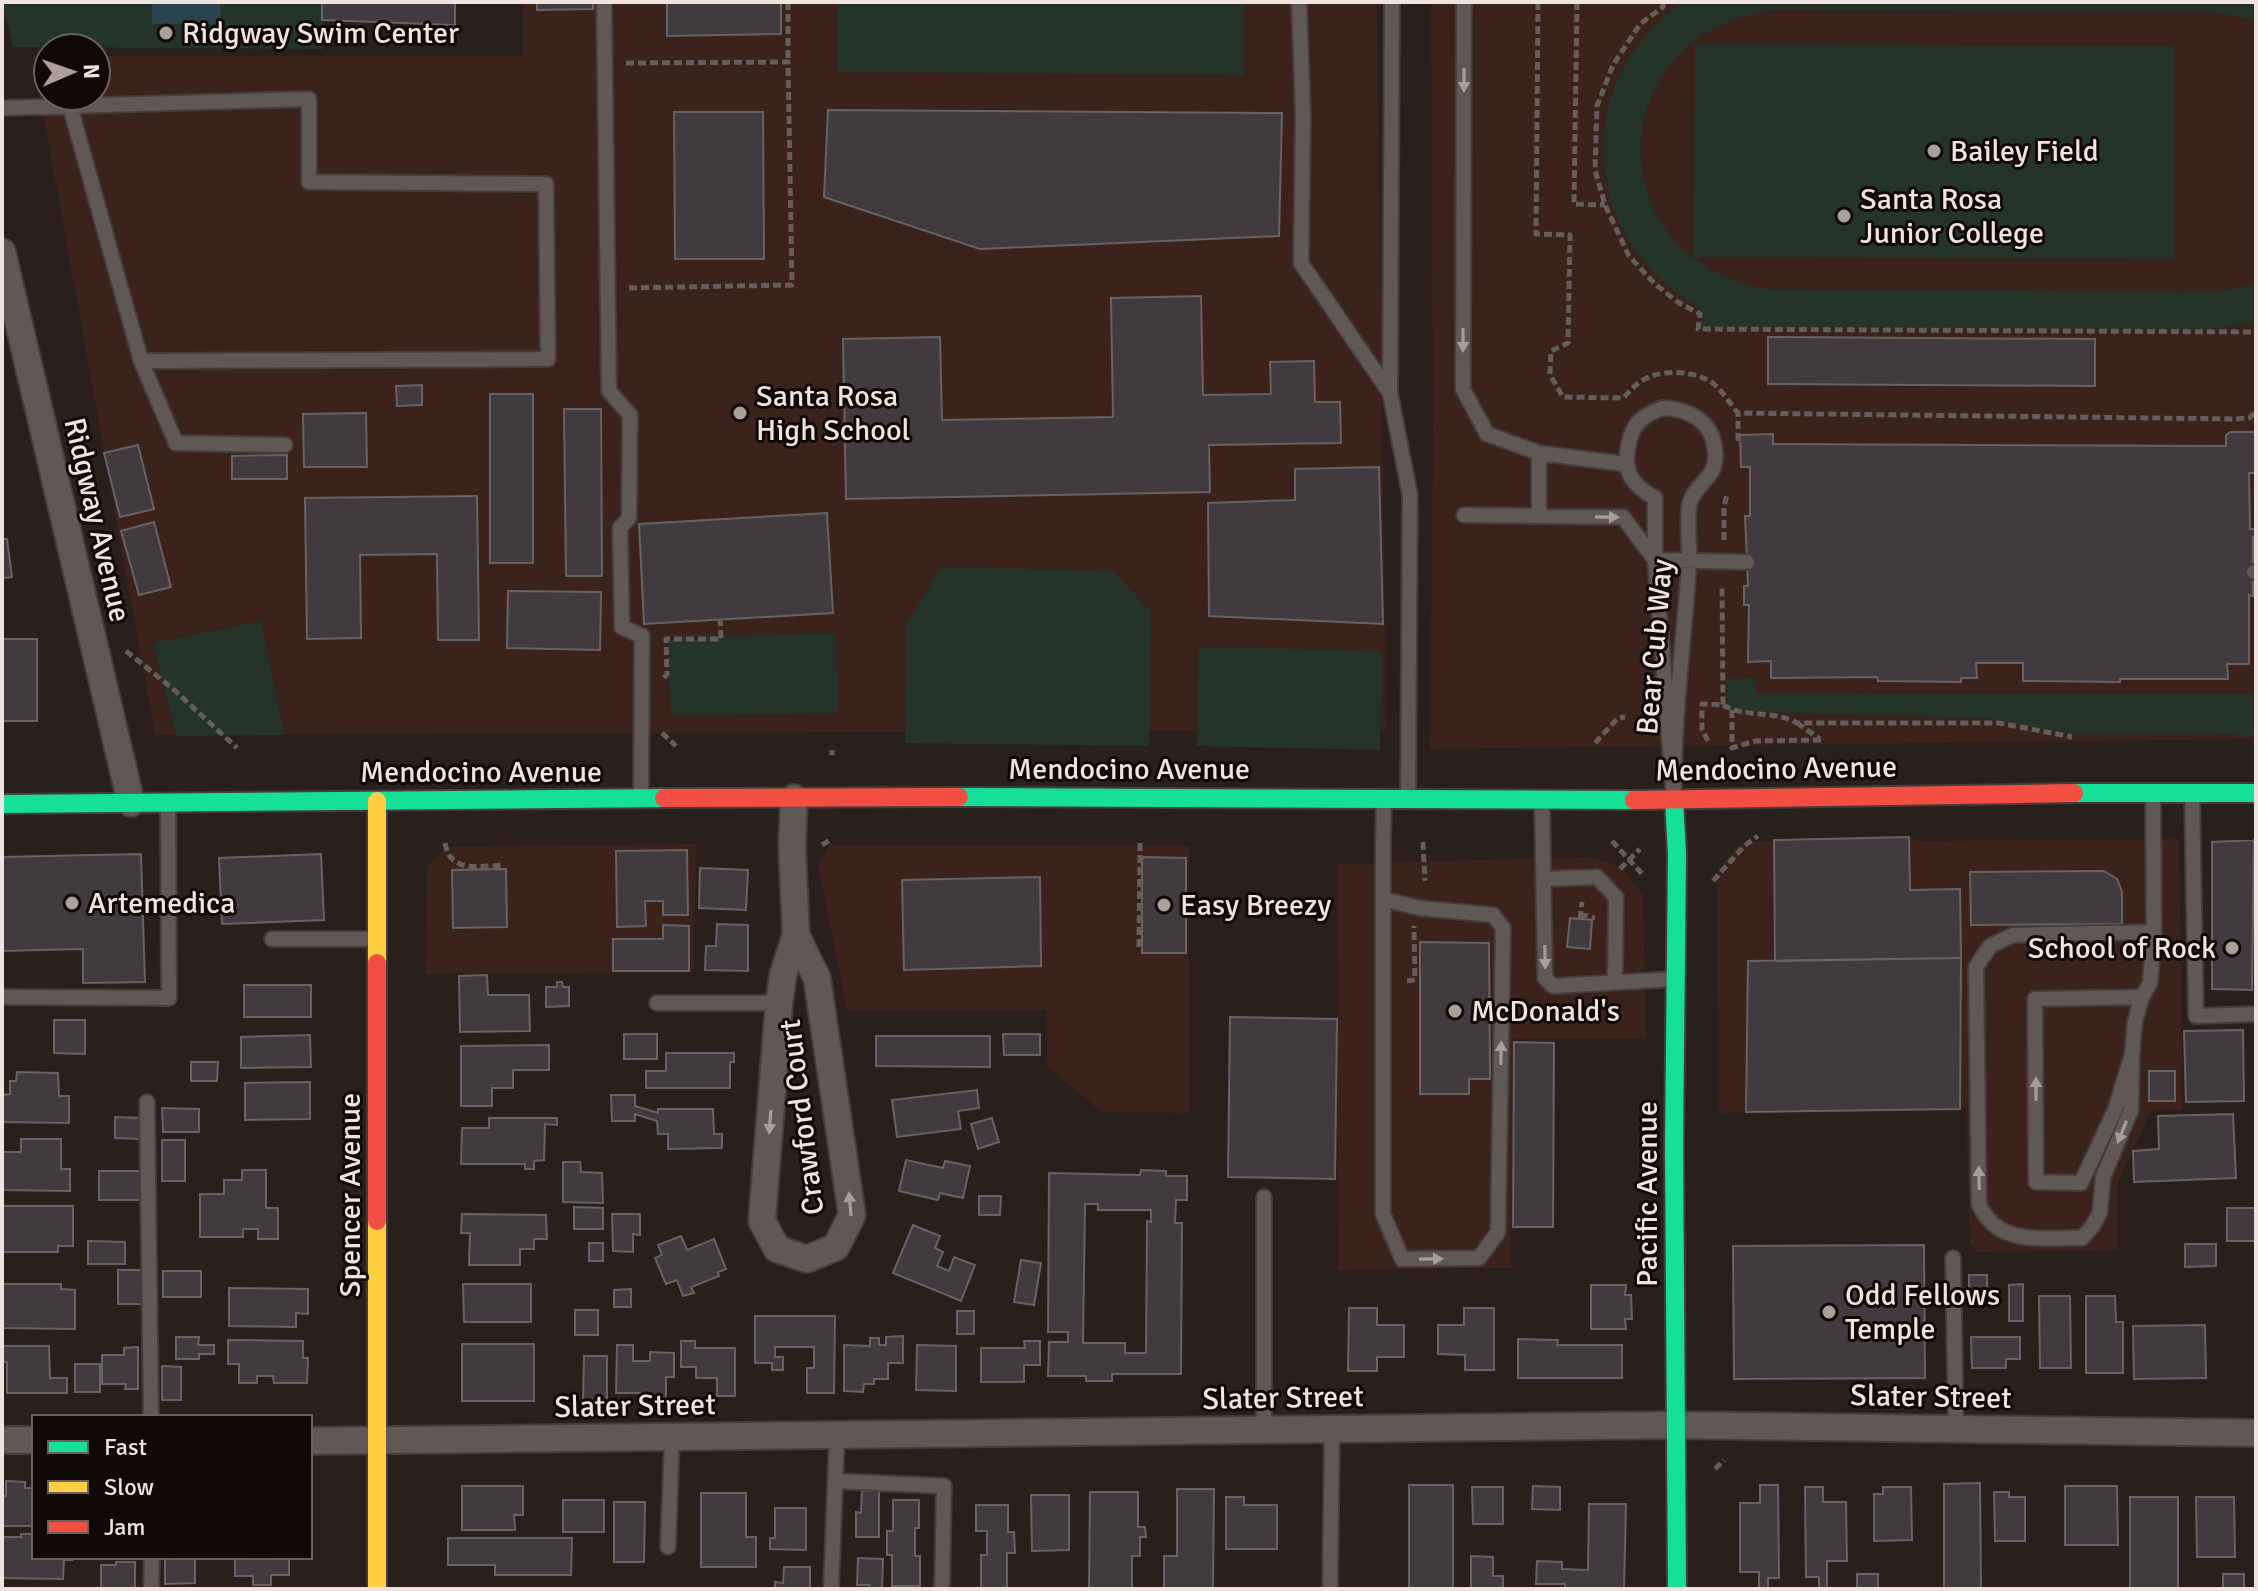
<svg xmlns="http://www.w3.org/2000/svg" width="2258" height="1591" font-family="Signika,sans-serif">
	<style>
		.built { fill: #3b231b }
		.green { fill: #243429 }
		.water { fill: #2a434e }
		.building { fill: #413a3e; stroke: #686264; stroke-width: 2; fill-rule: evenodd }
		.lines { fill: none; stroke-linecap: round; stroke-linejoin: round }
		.lane-casing { stroke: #463d3b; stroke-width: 18 }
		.street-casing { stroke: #463d3b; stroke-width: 30 }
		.fast-casing { stroke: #463d3b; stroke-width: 22 }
		.slow-casing { stroke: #463d3b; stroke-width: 22 }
		.jam-casing { stroke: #463d3b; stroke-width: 22 }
		.path { stroke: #645d5a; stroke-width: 5; stroke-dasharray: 8 4; stroke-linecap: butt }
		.lane { stroke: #605854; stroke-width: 14 }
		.street { stroke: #605854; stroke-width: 26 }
		.fast { stroke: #16e098; stroke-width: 18 }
		.slow { stroke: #ffcf43; stroke-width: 18 }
		.jam { stroke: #f24e42; stroke-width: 18 }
		.oneway { fill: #a89e99 }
		.poi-dot { fill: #ab9f9a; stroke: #110906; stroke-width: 3 }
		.labels { text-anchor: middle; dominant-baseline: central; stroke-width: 6; stroke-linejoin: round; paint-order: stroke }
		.poi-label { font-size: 30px; fill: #f1e3de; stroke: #110906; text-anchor: start }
		.street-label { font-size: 30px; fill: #f1e3de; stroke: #110906 }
	</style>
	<rect width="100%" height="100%" fill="#29201c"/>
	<path class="built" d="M523,2H1377L1386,730L155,735L33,56H48V96H96V56H523Z
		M1431,2H2256V739L1430,749L1433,431Z
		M1909,837L1920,841L2179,839L2183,1109L2151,1110L2118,1183V1250L1976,1252L1970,1243L1966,1108L1719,1113L1717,874L1729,855L1736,847L1757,841Z
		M696,844L694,972L425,974L427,867L445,847Z
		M829,845L1189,846V1113L1101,1112L1047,1066V1010H847L818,865Z
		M1591,857L1620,866L1643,895L1646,1039H1513L1511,1268L1338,1270L1337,864Z"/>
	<path class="green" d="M2,2H322L323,49L13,47Z
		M838,2H1244V75L837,72Z
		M1683,2H2256V20L2211,12L1780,10C1595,25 1594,273 1779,290L2210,291L2231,290L2256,283V322L2209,329L1702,327V309C1581,244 1568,81 1683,2Z
		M1695,44L2174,46V259L1694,257Z
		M941,567L1113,571L1151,612L1149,746L905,743L907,624Z
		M261,621L284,735L176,736L153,643Z
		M836,633L838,713L671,716L669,637Z
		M1199,647L1382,651L1380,750L1197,746Z
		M1755,678L1756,693L2256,694V736L2205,733H2064L1994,719L1728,711L1727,679Z"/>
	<path class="water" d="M152,2H220L221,24H152Z"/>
	<path class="building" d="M322,2H455V25L322,20Z
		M537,2H593V9L537,10Z
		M667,2H781V34L667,36Z
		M828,110L1282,113L1279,236L980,249L824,197Z
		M674,112H763L764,259H675Z
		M1201,296L1203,395L1271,394L1270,362L1314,361L1315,402H1340L1341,443L1209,445L1210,492L846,499L843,339L940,337L942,420L1113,417L1111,298Z
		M1768,337L2095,339V386L1768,384Z
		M422,385V405L397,406L396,386Z
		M490,394H533V563H490Z
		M564,409H601L602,576H566Z
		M366,413L367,467H304L303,414Z
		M2230,432H2256V473H2249L2250,529H2255V537H2253V596L2249,595V664H2227L2228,679H2120V682L2023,681V663H1976L1977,678H1961V682L1878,681L1877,677L1771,678V661L1748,662L1749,605H1744V586H1748L1745,516H1750V467H1741L1740,435L1773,434V444L2226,446V435Z
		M138,445L154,509L120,517L104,453Z
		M287,455V479H232V456Z
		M1379,467L1383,624L1209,616L1208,503L1295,500V469Z
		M477,496L479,640H438L437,554L360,555L361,638L307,639L305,498Z
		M827,513L833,613L644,624L639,524Z
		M154,522L171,587L139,595L121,531Z
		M2,539H7L12,577L2,578Z
		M508,591L601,592L600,650L507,648Z
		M2,639H37V721H2Z
		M1909,837L1910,890L1960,889L1961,958L1775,961L1774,840Z
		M2254,840L2252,990L2212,989V842Z
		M2254,840H2256V907L2253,908Z
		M687,850L688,915H663V901H645L646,926L617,927L616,851Z
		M141,854L145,982L83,983V949L2,951V857Z
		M321,854L324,920L222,924L219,858Z
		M1142,857L1186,858V953H1142Z
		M700,868L748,870L746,910L699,908Z
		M506,869L507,927L453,928L452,870Z
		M2104,871L2117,879L2122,892V924L1971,925L1970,872Z
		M1040,877L1041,966L904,970L902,880Z
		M1570,918L1592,920L1590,949L1567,947Z
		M717,924L748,925V971L705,970L706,946H716Z
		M663,925L689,926V971H613V939H663Z
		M1420,942L1489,943L1490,1079H1469V1094H1420Z
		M1961,958L1960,1109L1746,1112L1748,961Z
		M487,975L488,995H529L530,1031L460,1032L459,976Z
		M557,982H562L563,987H569V1006L546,1007V987H557Z
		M244,985H311V1017H244Z
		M1230,1017L1337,1019L1335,1179L1228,1177Z
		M54,1020H85V1054L54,1053Z
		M2243,1030L2244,1101L2186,1102L2184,1031Z
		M624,1034H657V1059H624Z
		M1003,1034H1040V1055H1004Z
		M310,1035L311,1067L241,1068V1037Z
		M876,1036H990V1067L876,1066Z
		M1514,1042L1554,1043L1553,1227H1513Z
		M549,1045V1070H513V1088H492V1106H461V1046Z
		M666,1053H734V1062H730V1088H646V1071H666Z
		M191,1062H218L217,1081H191Z
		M2149,1071H2175V1101H2149Z
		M17,1072L58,1073L59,1096H69V1123L2,1122V1095L10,1094V1081H16Z
		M310,1082V1119L245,1120V1083Z
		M977,1090L979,1108L958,1111L961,1129L897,1137L892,1100Z
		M611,1095H635V1106L658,1113V1109H713L714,1134H722V1148L668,1149V1134H658L657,1121L635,1114V1121H612Z
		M162,1108L199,1109V1132H163Z
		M2233,1114L2236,1178L2134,1182L2133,1151L2159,1149L2158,1116Z
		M115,1117L142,1118V1139L115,1138Z
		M489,1118H557V1125L545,1124L544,1160L534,1161V1169H525V1164H461L462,1128H489Z
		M992,1118L999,1142L978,1149L971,1124Z
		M21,1139H61V1169H70V1191L2,1190V1152H21Z
		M162,1140H185V1181H162Z
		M906,1160L943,1168L945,1161L970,1166L963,1198L940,1193L938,1200L899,1191Z
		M563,1162H580L581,1172L602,1173L603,1203L563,1202Z
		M242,1170H266V1208H278V1239H258V1229H243V1237H200V1194H224V1180H242Z
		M1141,1170L1166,1171V1176H1187V1200H1176L1175,1223H1182L1181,1374H1112V1381H1086V1376H1048L1049,1342H1068V1332H1048L1049,1173L1140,1175ZM1085,1204H1098V1210H1151V1222L1147,1221L1146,1353H1125V1343H1083Z
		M99,1171H143V1200H99Z
		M979,1196H1001L1000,1215H979Z
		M2,1206H73V1246H58V1252H2Z
		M574,1207L603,1208V1229H574Z
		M2227,1208H2256V1241H2227Z
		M462,1214L546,1215L547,1239H534V1249H520V1265H469L470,1233H461Z
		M612,1214H640V1235L633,1234V1252L613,1251Z
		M913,1225L940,1236L935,1248L943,1252L937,1266L949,1271L954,1257L975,1265L961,1301L893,1273Z
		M681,1236L687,1250L714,1239L726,1269L718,1272L719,1276L691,1287L694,1293L683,1296L677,1280L666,1284L655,1258L662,1255L658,1245Z
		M88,1241L125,1242V1264H88Z
		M589,1243H603V1261H589Z
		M2185,1244H2216V1266L2185,1267Z
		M1924,1245L1925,1378L1734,1379L1733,1246Z
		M1021,1260L1041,1263L1034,1305L1014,1302Z
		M118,1270H145V1304H118Z
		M163,1271H201V1297H163Z
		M1969,1275H1987V1293H1969Z
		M2,1284H61V1289L75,1290V1329L2,1328Z
		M463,1284H531V1322H464Z
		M2023,1284V1321H2009V1285Z
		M1591,1285H1626L1625,1295H1631L1632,1319H1625L1626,1329H1591Z
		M229,1288L308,1289V1314L296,1313V1327L229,1326Z
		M631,1289V1307H614V1290Z
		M2039,1296H2070L2071,1368H2040Z
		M2086,1296H2115L2116,1322H2123V1373H2086Z
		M1349,1308H1377V1325H1404V1357H1377V1371H1348Z
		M1464,1308H1494V1370H1465V1355L1438,1354V1325H1464Z
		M575,1310H598V1335H575Z
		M957,1311H974V1334H957Z
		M755,1316H835L834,1393H807V1368H814V1347H775V1357H783V1370H772V1363H755Z
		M2205,1325L2206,1378L2134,1379L2133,1326Z
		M903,1336V1363H888V1379H874V1384H864L863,1392L844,1391V1345L870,1346V1338H879V1345H886V1337Z
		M176,1337H199L198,1345H214V1354H199V1359H176Z
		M1971,1337H2020V1359H2006V1368H1972Z
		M1518,1339L1558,1340L1557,1345H1622V1378H1518Z
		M228,1340L303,1341V1358H308L307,1383H274L273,1376H257V1383H239V1364H228Z
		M681,1341H695V1348H735V1396H717V1378H696V1367H681Z
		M1024,1341H1040V1365H1024V1382H981V1348H1025Z
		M462,1344H534V1401H462Z
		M617,1345H633V1361H650V1352L674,1353V1377H666V1398L642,1397V1393H616Z
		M917,1345L956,1346V1391L916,1390Z
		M2,1346H49L50,1378H67V1393H7V1362H2Z
		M138,1347V1389H125L126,1384H102V1355H124V1348Z
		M584,1356H607V1400H583Z
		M75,1364H100V1392H75Z
		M162,1366L181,1367V1400H162Z
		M6,1481L25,1482V1488H34V1526H2V1496H6Z
		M1980,1483L1981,1589H1944V1484Z
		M1409,1485H1453V1589H1409Z
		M1760,1485H1778L1779,1578H1768V1589H1759V1572H1740V1503H1760Z
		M462,1486H523V1515H514L515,1530H462Z
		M1533,1486L1560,1487V1510L1532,1509Z
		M2065,1486H2117L2118,1545H2065Z
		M1472,1487H1503V1524H1473Z
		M1805,1487H1823V1502H1846L1847,1561H1827V1589H1819V1577H1806Z
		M1883,1487H1911L1912,1540L1874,1541V1494H1883Z
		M1177,1489H1214L1213,1588L1164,1589V1556H1177Z
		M862,1491H879V1537H856V1512L861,1513Z
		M1090,1492H1138V1527H1145L1146,1537H1140V1556H1132V1589H1089Z
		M1994,1492H2009V1497H2025V1541H1995Z
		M701,1493H746V1537H756V1567H701Z
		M1031,1495H1069V1550L1032,1551Z
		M1226,1497H1244V1505H1277V1549H1226Z
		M2130,1497H2178V1589H2130Z
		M2196,1497H2234L2235,1557H2197Z
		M563,1500H604V1532H563Z
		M893,1500H919V1528H915V1556H920V1586H892V1555H887V1531H893Z
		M614,1502H645L644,1562H614Z
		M1589,1504H1626L1624,1589H1565V1584H1536L1537,1561L1562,1562V1569L1588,1570Z
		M976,1505H1008V1532H1014L1015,1553H1007V1588H981V1555H987V1531H976Z
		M775,1508H806V1550L770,1549V1538H775Z
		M21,1534H34V1557H72V1560H64L63,1579L2,1578V1537H21Z
		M448,1538H572L571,1575H495V1565H448Z
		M1471,1556L1493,1557V1576H1503V1589H1471Z
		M165,1557H195V1583L165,1584Z
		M235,1557H289V1575H271V1585H253V1576H235Z
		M858,1558L883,1559L882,1589H869V1585H857Z
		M116,1562H135V1589H101V1565H116Z
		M784,1567H810V1589H775V1582L783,1583Z
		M1857,1574H1878V1589H1857Z
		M2223,1574H2244V1589H2223Z"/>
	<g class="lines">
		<g class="lane-casing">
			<path id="lane" d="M604,2L609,391L630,415L629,518L620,528L622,627L642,636L641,798
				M1299,2L1303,116L1301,263L1390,393L1410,495L1408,797
				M1464,2L1463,389L1487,434L1539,453L1625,464
				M2,108L309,99V182L546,184L548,359L141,361L70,106
				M141,361L176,443L285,445
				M1390,393L1392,2
				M1663,408C1689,409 1712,421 1715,449C1719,478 1697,481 1690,502C1686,513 1690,548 1689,563C1684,643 1673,719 1674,800L1655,560V498C1633,486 1623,472 1628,447C1632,424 1641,416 1663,408Z
				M1464,515L1623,517L1655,560
				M1539,516V453
				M1655,560L1747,562
				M2254,572H2256
				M2192,794L2196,1016L2256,1014
				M1542,801L1545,978L1553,986L1676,979
				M1543,879L1597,877L1616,897L1615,981
				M1383,899L1419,908L1493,915L1503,928L1498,1232L1479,1258L1402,1259L1383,1214V842L1384,801
				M272,939H374
				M2,997L169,998L168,803
				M2142,997L2035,999L2036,1182L2081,1183L2115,1110L2132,1055L2135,1021L2142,997L2150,983L2154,932L2153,795
				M657,1003H779
				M2132,1055L2131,1110L2103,1177L2100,1212L2092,1227L2082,1238C2043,1237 1997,1247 1979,1204L1976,967L1990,946L2013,935L2154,932
				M147,1102L151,1417
				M1953,1258L1956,1429
				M1264,1430V1197
				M835,1481L944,1486L942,1589
				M668,1547L672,1437
				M151,1589L152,1557
				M831,1589L837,1435
				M1330,1589L1332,1429"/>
		</g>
		<g class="street-casing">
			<path id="street" d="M2,252L131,803
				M794,798L792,846L796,935L783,975L779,1003L762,1221L777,1249L807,1259L836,1247L852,1215L817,978L796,935
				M2,1440H34
				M310,1441L1675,1425L2256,1433"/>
		</g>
		<g class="fast-casing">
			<path id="fast" d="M2074,793H2256
				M959,797L1634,800
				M1674,800L1677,854L1674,1145L1677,1589
				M2,804L664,798"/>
		</g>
		<g class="slow-casing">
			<path id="slow" d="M377,801V963
				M377,1221V1589"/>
		</g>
		<g class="jam-casing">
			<path id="jam" d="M664,798L959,797
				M1634,800L2074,793
				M377,963V1221"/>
		</g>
		<path class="path" d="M788,2V62
			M1538,2L1536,234L1570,235L1568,343L1551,351L1550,375L1563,397L1623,398C1631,390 1637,382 1647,378C1665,369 1698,371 1714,384C1723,392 1730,404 1738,413L2235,419L2249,418L2256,412
			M1577,2L1574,204L1605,205
			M1663,2V7L1640,24L1613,65L1597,106L1595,170L1605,205L1629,256L1655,284L1679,303L1700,314L1698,329L2256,332
			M626,63L788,62L792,285L627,288
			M1738,441V413
			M1724,540V506L1727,495
			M126,651L172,688L237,748
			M664,678L667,674L666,639H721L720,619
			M1723,705C1745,718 1774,710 1797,723H1999L2072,737
			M1732,710V748L1755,741L1821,740
			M1797,723L1820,739
			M662,733L676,746
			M1708,741L1702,729V704L1723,705L1722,585
			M1595,743L1618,718L1625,717
			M832,750V755
			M1612,841L1644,876
			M1423,842L1425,881
			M445,843C450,874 479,866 504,865
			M822,845L832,839
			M1620,869L1640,849
			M1713,881L1744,846L1758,836
			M1580,914L1595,918
			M1580,919L1582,902
			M1139,947L1140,842
			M1407,981L1415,980L1414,926
			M1715,1469L1724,1460"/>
		<use href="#lane" class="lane"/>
		<use href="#street" class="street"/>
		<use href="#fast" class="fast"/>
		<use href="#slow" class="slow"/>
		<use href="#jam" class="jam"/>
	</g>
	<defs><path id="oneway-solid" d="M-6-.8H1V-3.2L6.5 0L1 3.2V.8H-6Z" transform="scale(2)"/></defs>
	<g class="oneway">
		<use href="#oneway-solid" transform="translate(1464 80) rotate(90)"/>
		<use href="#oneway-solid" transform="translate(1463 340) rotate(90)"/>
		<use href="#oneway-solid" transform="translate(1607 517) rotate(1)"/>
		<use href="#oneway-solid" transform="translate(1545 957) rotate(89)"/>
		<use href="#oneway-solid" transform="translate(1501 1053) rotate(-89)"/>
		<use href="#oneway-solid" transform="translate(2036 1089) rotate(-90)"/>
		<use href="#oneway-solid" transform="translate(770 1122) rotate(94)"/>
		<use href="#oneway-solid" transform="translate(2122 1132) rotate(112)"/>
		<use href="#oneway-solid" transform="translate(1979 1178) rotate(-91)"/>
		<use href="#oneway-solid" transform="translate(850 1204) rotate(-95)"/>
		<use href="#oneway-solid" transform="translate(1431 1259) rotate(-1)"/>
	</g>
	<g class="poi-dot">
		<circle cx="166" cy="33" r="8"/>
		<circle cx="1934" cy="151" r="8"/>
		<circle cx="1844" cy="216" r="8"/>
		<circle cx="740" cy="413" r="8"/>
		<circle cx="72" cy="903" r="8"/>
		<circle cx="1164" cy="905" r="8"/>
		<circle cx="2232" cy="948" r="8"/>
		<circle cx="1455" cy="1011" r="8"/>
		<circle cx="1829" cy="1312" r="8"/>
	</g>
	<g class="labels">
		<g class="poi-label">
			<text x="182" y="33">Ridgway Swim Center</text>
			<text x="1950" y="151">Bailey Field</text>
			<text x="1860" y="199">Santa Rosa<tspan x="1860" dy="34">Junior College</tspan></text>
			<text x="756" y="396">Santa Rosa<tspan x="756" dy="34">High School</tspan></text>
			<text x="88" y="903">Artemedica</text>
			<text x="1180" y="905">Easy Breezy</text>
			<text x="2216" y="948" text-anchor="end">School of Rock</text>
			<text x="1471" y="1011">McDonald's</text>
			<text x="1845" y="1295">Odd Fellows<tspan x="1845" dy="34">Temple</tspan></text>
		</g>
		<g class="street-label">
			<text transform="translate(97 520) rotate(77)">Ridgway Avenue</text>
			<text transform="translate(1655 647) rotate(-85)">Bear Cub Way</text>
			<text x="1129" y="769">Mendocino Avenue</text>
			<text transform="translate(1776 769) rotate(-1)">Mendocino Avenue</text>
			<text x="481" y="772">Mendocino Avenue</text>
			<text transform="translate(802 1117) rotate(-97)">Crawford Court</text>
			<text transform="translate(1647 1194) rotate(-90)">Pacific Avenue</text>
			<text transform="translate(350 1195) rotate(-90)">Spencer Avenue</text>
			<text transform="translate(1931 1397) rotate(1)">Slater Street</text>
			<text transform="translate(1283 1398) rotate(-1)">Slater Street</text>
			<text transform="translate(635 1406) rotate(-1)">Slater Street</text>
		</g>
	</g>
	<rect width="2258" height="1591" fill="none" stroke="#f1e3de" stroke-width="8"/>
	<rect x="32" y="1415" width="280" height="144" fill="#110906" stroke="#6b605c" stroke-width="2"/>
	<rect x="48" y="1441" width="40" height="12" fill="#16e098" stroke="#6b605c" stroke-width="2"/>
	<text x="104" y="1455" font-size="24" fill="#f1e3de">Fast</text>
	<rect x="48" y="1481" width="40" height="12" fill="#ffcf43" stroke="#6b605c" stroke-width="2"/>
	<text x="104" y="1495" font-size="24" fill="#f1e3de">Slow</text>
	<rect x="48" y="1521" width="40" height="12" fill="#f24e42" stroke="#6b605c" stroke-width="2"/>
	<text x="104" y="1535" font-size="24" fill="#f1e3de">Jam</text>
	<g transform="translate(72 72) rotate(88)"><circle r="38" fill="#110906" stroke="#6b605c" stroke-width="2"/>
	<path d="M0-6L14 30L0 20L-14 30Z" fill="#ab9f9a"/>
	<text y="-12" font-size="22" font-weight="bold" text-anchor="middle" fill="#f1e3de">N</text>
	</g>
</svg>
